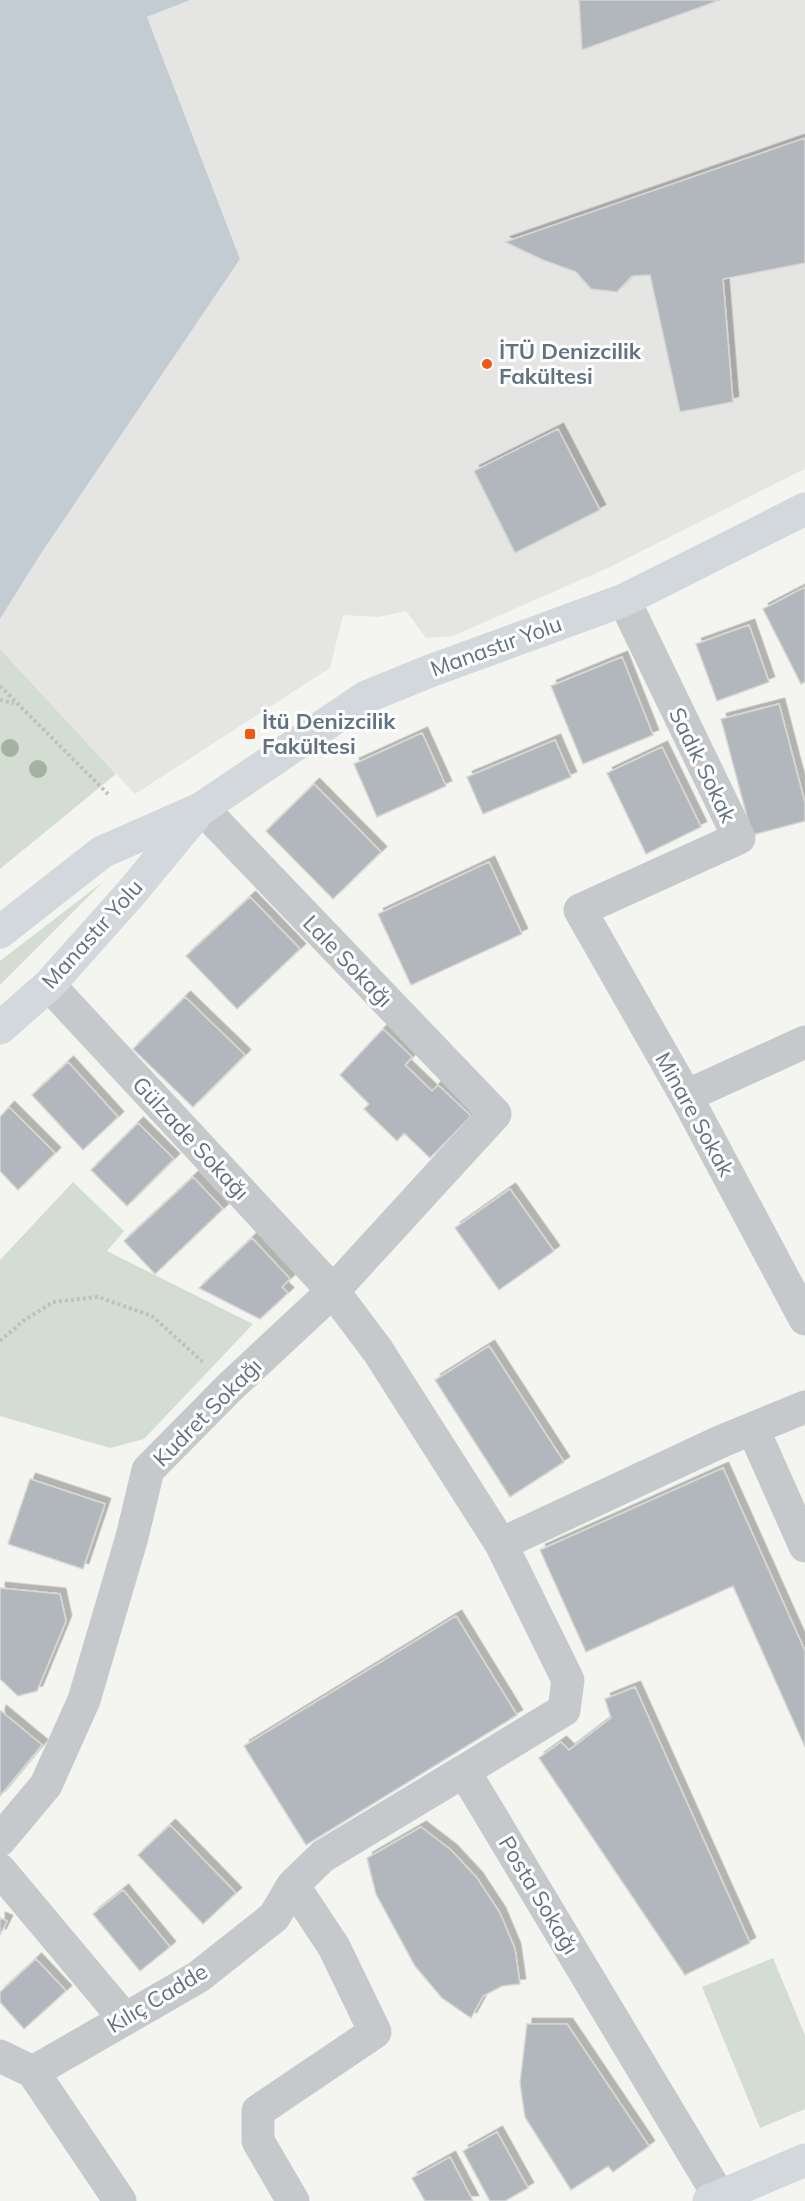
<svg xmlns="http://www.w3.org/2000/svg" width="805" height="2201" font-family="Mulish,sans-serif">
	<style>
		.built { fill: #e5e6e4 }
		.green { fill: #d4ddd1 }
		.water { fill: #c3ccd2 }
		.building { fill: #b1b7bd; stroke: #d6d6d3; stroke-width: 1.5; filter: url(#shadow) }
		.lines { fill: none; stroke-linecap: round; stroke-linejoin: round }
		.path { stroke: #bec0c2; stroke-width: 4; stroke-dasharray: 3 3; stroke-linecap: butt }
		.street { stroke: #c6c9cc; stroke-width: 33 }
		.secondary { stroke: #d2d8dc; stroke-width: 33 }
		.primary { stroke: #d2d8dc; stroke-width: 33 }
		.tree { fill: #a4b2a1 }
		.poi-dot { fill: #f55610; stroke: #fff; stroke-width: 2 }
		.labels { text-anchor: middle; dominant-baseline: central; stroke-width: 6; stroke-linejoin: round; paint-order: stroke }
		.poi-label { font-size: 22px; font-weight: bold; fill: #607284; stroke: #fff; text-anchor: start }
		.street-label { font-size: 22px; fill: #607284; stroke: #fff }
	</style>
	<defs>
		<filter id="shadow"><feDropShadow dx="5.5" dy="-5.5" stdDeviation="0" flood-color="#0004"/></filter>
	</defs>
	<rect width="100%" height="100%" fill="#f4f5f0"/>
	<path class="built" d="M190,0H805V469L610,567L453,636L426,638L406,611L378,617L343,615L330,668L135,794L0,649V619L40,555L240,259L147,17Z"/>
	<path class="green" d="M0,649L116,774L0,869Z
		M104,881L0,985V961Z
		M73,1182L124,1231L107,1251L253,1324L144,1439L110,1448L0,1416V1260Z
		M773,1958L805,2035V2109L760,2128L702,1987Z"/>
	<path class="water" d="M0,0H190L147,17L240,259L40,555L0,619Z"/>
	<path class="building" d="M579,0H720L582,50Z
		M805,138V263L723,279L733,402L680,412L650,275L632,276L617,292L591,289L576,272L543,260L505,242Z
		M558,429L600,510L515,553L474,471Z
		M805,587V682L801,684L763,609Z
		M749,625L769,682L717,701L696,644Z
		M622,657L653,735L583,764L551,686Z
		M779,704L805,803V821L752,835L721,719Z
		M422,733L446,786L377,817L354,764Z
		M555,740L571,777L483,814L467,777Z
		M662,747L701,827L646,854L607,773Z
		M314,784L381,852L333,899L266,831Z
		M489,862L522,934L411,985L378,914Z
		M250,897L300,949L237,1009L186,956Z
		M185,997L245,1055L193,1107L133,1049Z
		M383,1029L412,1057L405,1065L432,1091L438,1085L471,1116L430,1158L404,1133L397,1141L364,1109L369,1104L340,1075Z
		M68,1062L118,1117L83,1150L32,1095Z
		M9,1107L55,1153L18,1190L0,1171V1117Z
		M138,1123L174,1159L127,1206L91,1170Z
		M193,1177L223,1209L155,1274L124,1241Z
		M510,1189L554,1251L499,1290L455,1228Z
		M252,1238L290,1279L282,1287L288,1293L260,1319L199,1288Z
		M489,1346L564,1462L510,1497L435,1380Z
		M723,1468L805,1651V1747L733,1586L586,1652L540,1550Z
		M30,1479L105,1504L83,1569L8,1544Z
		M0,1588L60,1594L66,1621L37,1691L18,1696L0,1679Z
		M456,1616L517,1715L306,1845L244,1746Z
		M635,1687L750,1943L685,1975L539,1758L561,1742L569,1750L611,1718L605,1699Z
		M1,1711L42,1745L0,1796V1713Z
		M170,1825L236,1893L203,1924L138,1855Z
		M421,1827L451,1850L477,1878L500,1913L515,1949L520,1984L502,1986L483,1996L471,2018L442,1998L415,1966L376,1894L367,1858Z
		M123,1890L170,1947L140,1971L93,1914Z
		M0,1918L7,1921L0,1935Z
		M36,1959L66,1991L24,2029L0,2002V1992Z
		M527,2024H567L649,2146L613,2172L608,2166L571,2190L525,2117L520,2083Z
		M497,2132L528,2188L505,2201H490L463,2151Z
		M450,2157L473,2201H425L412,2178Z"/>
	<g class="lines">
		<path class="path" d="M0,686L108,794
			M0,700L14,703
			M0,1341L23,1321L53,1302L98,1297L152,1316L205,1364"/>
		<path class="street" d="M624,600L739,838L580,910L686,1096L805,1319
			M49,985L333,1291L378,1351L501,1544
			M686,1096L805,1042
			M753,1429L805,1546
			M464,1771L564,1710L568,1680L501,1544L722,1441L805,1407
			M0,1840L46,1785L84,1700L132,1537L148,1470L230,1387L333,1291L495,1114L202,808
			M0,1870L124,2018
			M293,1885L334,1947L375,2032L258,2111V2141L293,2201
			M0,2056L33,2072L198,1977L274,1917L293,1885L323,1856L464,1771L719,2196
			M33,2072L120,2201"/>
		<path class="secondary" d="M709,2201L805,2160"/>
		<path class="primary" d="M0,932L102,852L202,808L366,697L430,671L624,600L805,509
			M0,1028L49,985L131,893L197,813"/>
	</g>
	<g class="tree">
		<circle cx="10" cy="748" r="9"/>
		<circle cx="38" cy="769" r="9"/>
	</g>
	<g class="poi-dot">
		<circle cx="487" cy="364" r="6"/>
		<rect x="244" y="728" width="12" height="12" rx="3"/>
	</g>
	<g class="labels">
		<g class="poi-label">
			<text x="499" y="351">İTÜ Denizcilik<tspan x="499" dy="25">Fakültesi</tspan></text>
			<text x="262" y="721">İtü Denizcilik<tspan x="262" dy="25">Fakültesi</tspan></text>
		</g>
		<g class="street-label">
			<text transform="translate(496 646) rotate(-20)">Manastır Yolu</text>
			<text transform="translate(703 765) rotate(64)">Sadık Sokak</text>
			<text transform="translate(92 934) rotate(-48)">Manastır Yolu</text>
			<text transform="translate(348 961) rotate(46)">Lale Sokağı</text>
			<text transform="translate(695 1114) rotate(61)">Minare Sokak</text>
			<text transform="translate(191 1138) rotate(47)">Gülzade Sokağı</text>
			<text transform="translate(207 1412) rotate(-45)">Kudret Sokağı</text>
			<text transform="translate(539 1895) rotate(59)">Posta Sokağı</text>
			<text transform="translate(157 1998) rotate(-31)">Kılıç Cadde</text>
		</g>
	</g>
</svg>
